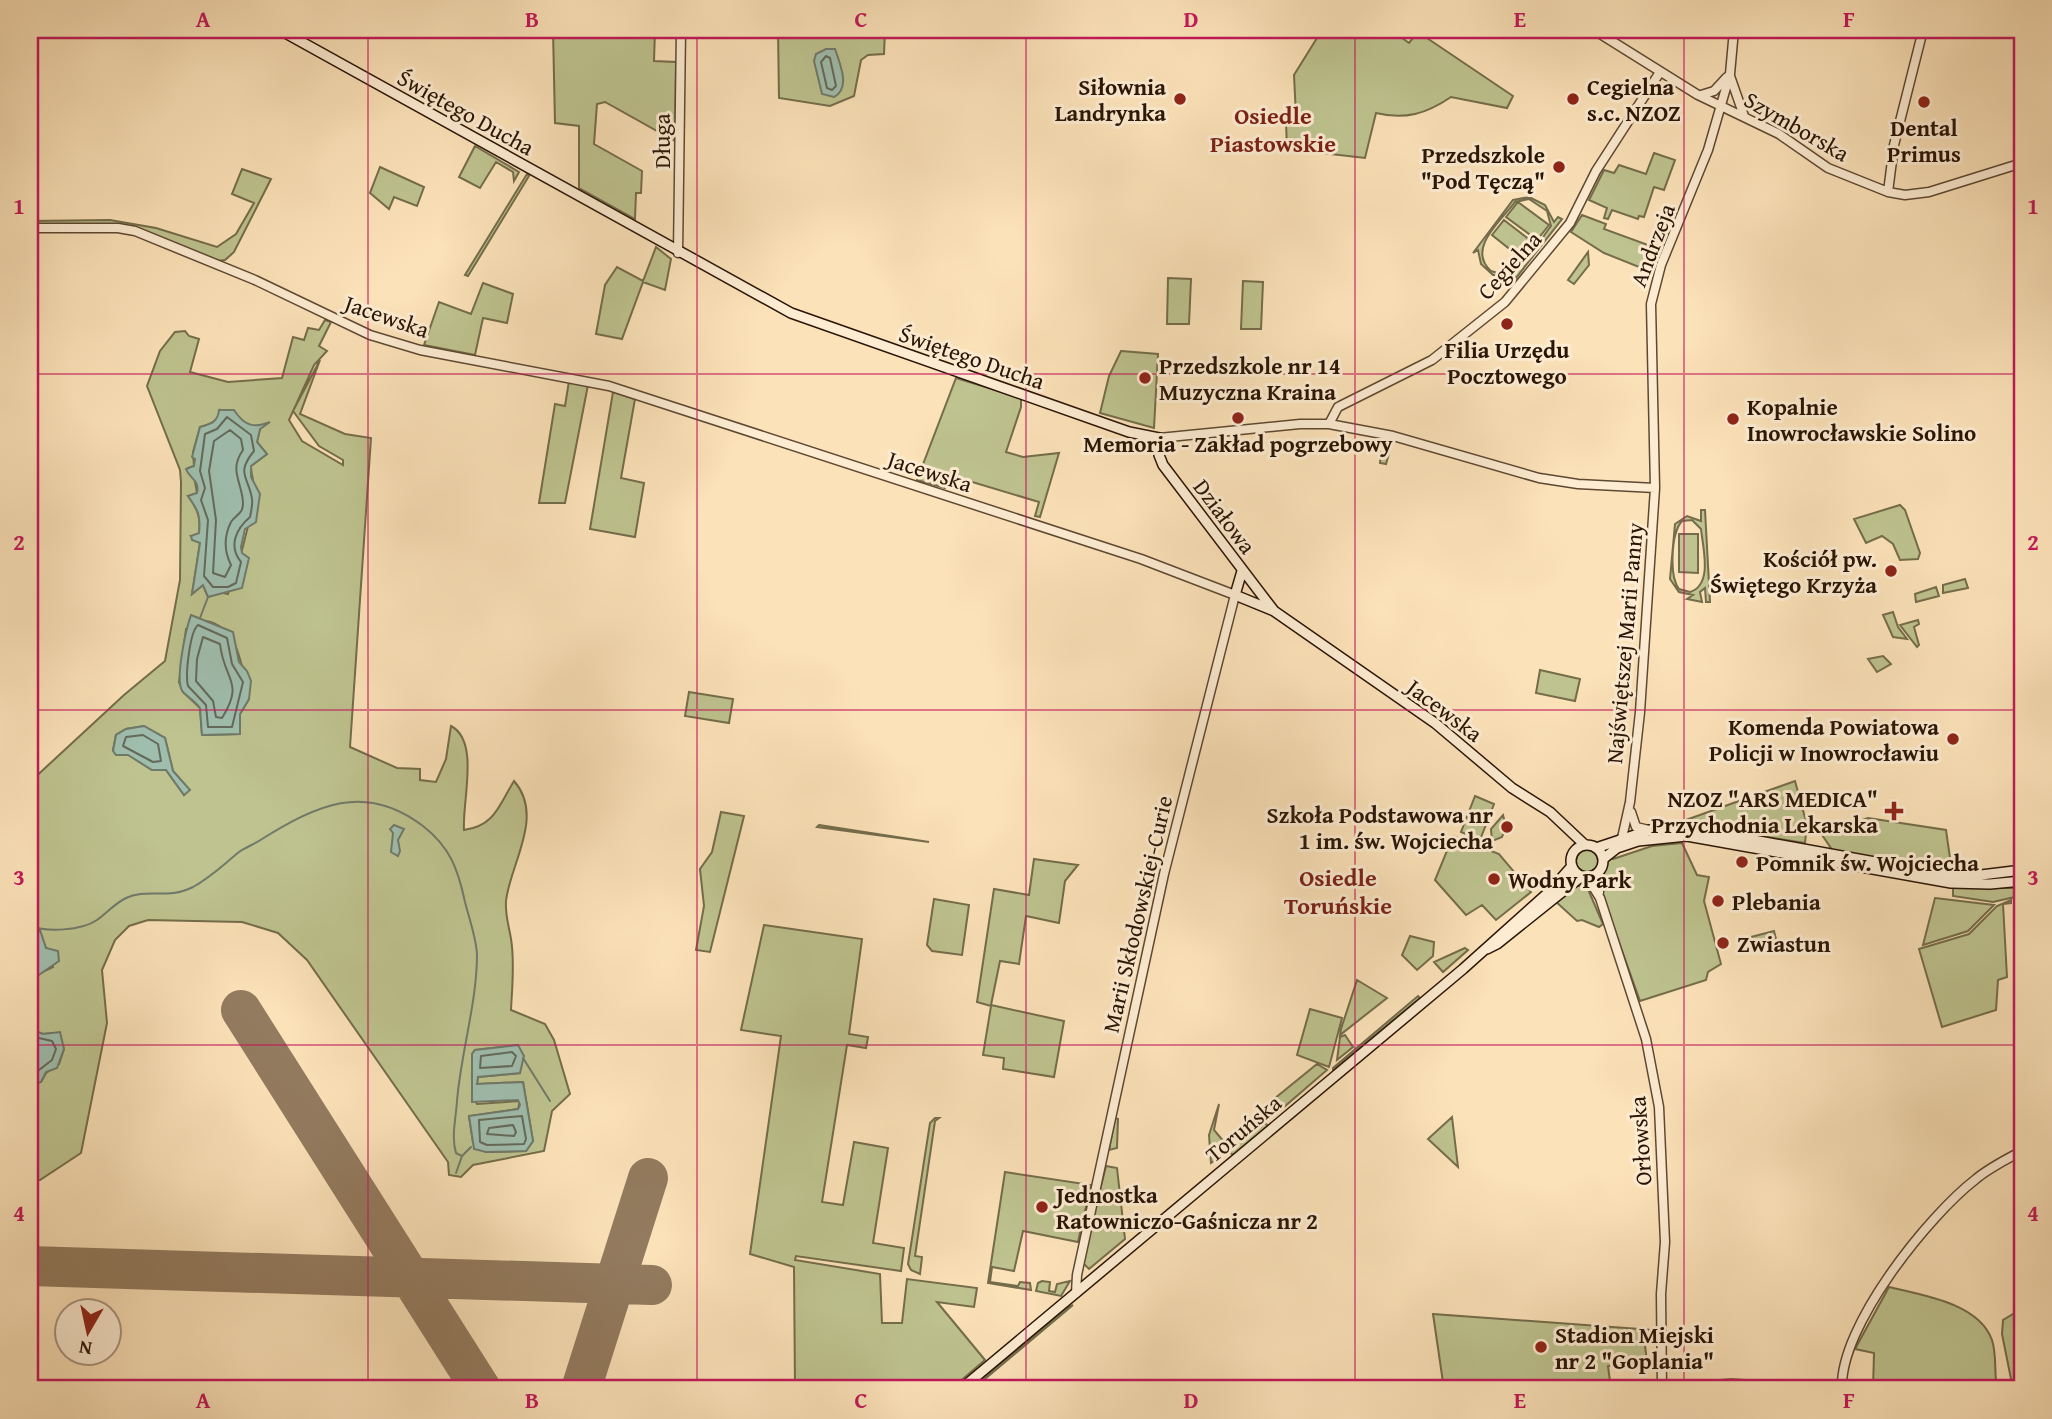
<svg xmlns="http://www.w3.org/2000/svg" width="2052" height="1419" font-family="'Gentium Book Plus',serif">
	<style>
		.green { fill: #bec38f; stroke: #746c4a; stroke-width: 2; fill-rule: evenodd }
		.water { fill: #9fbeae; stroke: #707a6a; stroke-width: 2 }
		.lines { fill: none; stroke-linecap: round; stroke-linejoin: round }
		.shore { stroke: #64695a; stroke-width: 2 }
		.stream { stroke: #707a6a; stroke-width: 2 }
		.runway { stroke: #937b5f; stroke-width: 40 }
		.tertiary-casing { stroke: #5e4832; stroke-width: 11 }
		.secondary-casing { stroke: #2a1405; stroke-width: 12 }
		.tertiary { stroke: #fdecd2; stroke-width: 8 }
		.secondary { stroke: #fdecd2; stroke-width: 9 }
		.grid { fill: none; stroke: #c2185b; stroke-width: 2; stroke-opacity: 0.55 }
		.poi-dot { fill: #8f2418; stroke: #fdecd2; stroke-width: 2.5 }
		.labels { text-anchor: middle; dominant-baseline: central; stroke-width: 6; stroke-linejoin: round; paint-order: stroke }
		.poi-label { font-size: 23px; font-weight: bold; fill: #2a1405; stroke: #fdecd2; text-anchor: start }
		.street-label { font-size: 23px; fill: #2a1405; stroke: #fdecd2 }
		.neighbourhood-label { font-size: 24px; font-weight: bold; fill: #7a1f14; stroke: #fdecd2 }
		.neatline { fill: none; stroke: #c2185b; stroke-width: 2.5 }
		.grid-label { font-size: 23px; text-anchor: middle; font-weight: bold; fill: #c2185b }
	</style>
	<rect width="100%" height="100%" fill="#fce2b9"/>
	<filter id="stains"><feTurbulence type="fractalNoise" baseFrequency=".00286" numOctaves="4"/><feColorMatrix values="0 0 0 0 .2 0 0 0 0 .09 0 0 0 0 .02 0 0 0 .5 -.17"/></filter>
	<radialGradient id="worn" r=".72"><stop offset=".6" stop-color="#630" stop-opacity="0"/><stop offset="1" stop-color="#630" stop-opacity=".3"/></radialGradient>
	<path class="green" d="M553,30H655L654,61L676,62L675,141L605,102L597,104L594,144L642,171L641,193H636L635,219L579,188V126L555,123Z
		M778,30H885L884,54L868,55L861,60L854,96L830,106L779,98Z
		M1322,30L1337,36L1355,37L1362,30H1391L1409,43L1418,32L1513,96L1507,108L1451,97C1426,114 1405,120 1376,113L1365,158L1287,149L1286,122L1296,116L1294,75Z
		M475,146L519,172L514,181L513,172L496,162L480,188L459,177Z
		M1654,153L1675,160L1664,190L1654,187L1644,217L1639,216L1638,219L1612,210L1608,219L1604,218L1607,208L1589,200L1604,170L1614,173L1619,165L1646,174Z
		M380,167L424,187L417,206L394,197L389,209L370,193Z
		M242,169L271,179L234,252L225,260L218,261L149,233L30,225V221L110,220L156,228L217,247L236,234L254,203L232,194Z
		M527,174L529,176L468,276L465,275Z
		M1529,197L1545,205L1554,222L1558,217L1562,219L1516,278L1512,275H1493L1481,264L1478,250L1473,253L1513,200ZM1529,199L1547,211L1551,226C1536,245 1519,282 1491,271C1466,249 1501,221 1515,202Z
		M1518,202L1549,225L1537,240L1506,217Z
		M1582,215L1606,224L1604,229L1659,249L1651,255L1655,258L1649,271L1604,253L1571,232Z
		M1504,220L1535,244L1522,259L1492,235Z
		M656,247L671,259L665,290L643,282L622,339L596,334L605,285L617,267L643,281Z
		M1588,252L1589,265L1574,284L1568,280Z
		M1168,278L1191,279L1189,324H1167Z
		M1243,281L1263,282L1261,329H1241Z
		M483,283L513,294L507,323L483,318L475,355L424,345L439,302L471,314Z
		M325,320L331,322L319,346L327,351L314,365L289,420L302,441L343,465V460L319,446L293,411L320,360L300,414L345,434L371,438L350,747L397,768L420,769V780L436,782L446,759L451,726C480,741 462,801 464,830C495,826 499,805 514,781C545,816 510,864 506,901C505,915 509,926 511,939C515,962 512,988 511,1010L545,1024L554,1040L570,1094L552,1111L544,1151L473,1165L461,1177L449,1175L448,1162L307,960L278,933L242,922L148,920L129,926L115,940L102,970L107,1023L81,1153L40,1180H30V1085L41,1082L46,1073L59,1064L64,1049L54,1033L43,1034L30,1030V978L53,967L39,930L30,943V782L124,695L165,661L180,580L181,482L180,470L147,386L160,351L175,332L185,331L189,336L199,339L190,372L228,382L282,378L293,337L304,340L308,328L319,330ZM220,410L256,428L267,423L260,429L257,442L267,454L251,466C251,475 255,484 254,493C249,528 240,561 228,594L219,592L208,597L203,585L192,594L200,543L191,536L199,534C201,517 198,510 188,496L197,493L194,476L188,468L194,466L193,452L200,427C211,424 218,422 220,410ZM206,621C240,627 242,670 249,699L240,714V734L202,735L200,708L183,692L179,682L186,629ZM144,726L165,738L173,771L189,790L184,795L166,770H152L129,755L113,750L116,735L126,729ZM518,1045L520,1073L478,1077L477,1084L523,1082L533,1141L526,1151L486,1152L473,1142L469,1116L518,1109L520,1101L477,1104C469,1088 473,1072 472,1054L475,1050Z
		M1121,351L1158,354L1154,428L1100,413L1109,376Z
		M956,378L1021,398V407L1006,452L1023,457L1059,453L1040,517L1035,516L1039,502L949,475L945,488L917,480Z
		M569,381L588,385L565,503H539L555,404L565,406Z
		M613,392L635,399L621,478L644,483L635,537L590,529Z
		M1369,440L1392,443L1386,464L1380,463L1381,452H1385L1386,447L1369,444Z
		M1900,505L1905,510L1920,553L1918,559L1900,560L1893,544L1882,536L1866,543L1854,519Z
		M1701,510H1705L1710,602H1706L1705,588L1700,592L1702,602L1687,599L1693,595L1679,592L1670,579L1675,524L1687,516L1701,521ZM1692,520L1701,529C1703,548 1713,585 1690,592L1679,589C1669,576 1671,533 1682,521Z
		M1679,534H1698V573L1679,572Z
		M1965,579L1968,588L1943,593V585Z
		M1936,587L1939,596L1916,602L1915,594Z
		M1893,612L1898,627L1907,639L1893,637L1883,615Z
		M1918,620L1919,624L1914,627L1919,645L1917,647L1900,625Z
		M1883,656L1891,664L1877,672L1868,659Z
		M1540,670L1580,679L1575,701L1536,693Z
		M689,692L733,699L729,723L685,716Z
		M1795,781L1807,825L1805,843L1683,824V821Z
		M1475,796L1494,804L1480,840L1461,832Z
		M721,812L744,816L710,952L696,950L704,906L700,869L712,852Z
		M1503,815L1506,827L1502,837L1492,841L1491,829Z
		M1868,818L1946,830L1952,872L1833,851L1820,832H1828Z
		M819,825L929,842L817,827Z
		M1453,836L1499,854L1531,892L1496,920L1482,905L1466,915L1435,880Z
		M1682,843L1697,875L1709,877L1704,901L1721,964L1708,972L1706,980L1640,1001L1602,895L1601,875L1610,855L1613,859L1652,846Z
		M1576 861a12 12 0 1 1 24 0a12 12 0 1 1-24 0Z
		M1034,859L1078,865L1065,881L1059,923L1026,916L1019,964L1000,961L991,1005L1064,1021L1054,1077L1003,1069L1004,1058L983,1055L991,1006L977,1002L994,889L1029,895Z
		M1572,885L1587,887L1603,924L1599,927L1582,920L1577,921L1554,900Z
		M1953,888H2013L2019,896L1993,902L1953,896Z
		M1935,898L1994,905L1968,931L1923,945Z
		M934,899L969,905L962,955L932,951L927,945Z
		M2011,900V903L2003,904L2007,977L1998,980L1996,1010L1942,1027L1919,949L1969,934L1997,906Z
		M764,925L862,939L849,1034L868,1037L866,1048L847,1045L822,1202L843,1205L854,1142L888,1148L873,1243L904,1248L901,1271L796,1256L795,1260L880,1274L882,1323H902L907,1279L977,1288L974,1307L937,1302L985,1360L951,1389H795L794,1267L750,1254L781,1036L741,1030Z
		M1774,931L1777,943L1754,950L1751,937Z
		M1410,936L1434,942L1433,956L1417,970L1402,955Z
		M1465,948L1468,950L1443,972L1434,962Z
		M1357,980L1387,998L1340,1035L1341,1029Z
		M1418,996L1420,998L1333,1070V1068Z
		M1310,1009L1342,1018L1329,1067L1297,1055Z
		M1345,1035L1353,1047L1337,1060L1340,1037Z
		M1317,1064L1327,1070L1277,1113L1269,1103Z
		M1219,1104L1214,1130L1230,1149L1255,1127L1258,1129L1265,1123L1268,1126L1233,1155L1228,1151L1211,1163L1209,1135Z
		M1452,1117L1458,1167L1428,1139Z
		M935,1118H939L935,1121L915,1256L922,1257L920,1274L911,1270L908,1264L930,1123Z
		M1115,1118L1118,1119L1117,1148L1109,1150Z
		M1106,1166L1117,1168L1125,1239L1089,1269L1082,1262Z
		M1005,1172L1091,1185L1078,1242L1023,1231L1014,1271L992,1267L990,1282L1018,1286L1020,1282L1030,1283L1031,1290L988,1283Z
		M1042,1281L1050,1282L1049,1291L1055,1292L1057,1284L1070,1281L1061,1296L1036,1291L1038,1283Z
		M1889,1287C1922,1295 1979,1303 1992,1340C1997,1355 1994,1374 1997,1389H1873L1874,1353L1855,1349Z
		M1073,1305L973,1389H970L1065,1309Z
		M2018,1311H2022V1389H2013L2002,1334L2003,1320Z
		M1433,1314L1654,1330L1644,1338L1647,1361L1608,1366L1611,1389H1444Z
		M1731,1379L1833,1386L1836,1389H1693L1709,1381Z"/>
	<path class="water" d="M826,49H835C840,64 851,88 834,97L822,94L814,61L816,54Z
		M219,410H234C245,427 255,428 270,422L260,429L257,442L267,454L251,466V477L260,494L256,522L245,529L241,547L242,553L249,558L242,588L208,597L203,585L192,594L200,543L192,540L191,536L199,533C201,516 198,510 188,496L197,493C200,480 189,478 186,469L194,466L195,459L192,457L200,427C211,424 218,422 219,410Z
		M191,615L233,632L239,662L247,671L251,681L249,699L240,714V734L202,735L200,708C195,701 189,698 183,692C174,682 186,629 191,615Z
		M144,726L165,738L173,771L190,790L184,795L166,770H152L128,755H116L113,751L116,735L126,729Z
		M394,825L404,829L398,840L400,851L398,856L391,852L393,833L390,829Z
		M40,930L46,948L58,951L59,961L33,979L30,978L33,957L30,943Z
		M31,1029L43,1034L60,1032L64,1049L57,1068L46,1072L41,1082L30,1085Z
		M518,1045L524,1056L520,1073L478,1077L477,1084L523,1082L533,1141L526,1151L486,1152L474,1149L469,1116L518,1109L520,1105L518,1100L472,1102V1054L475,1050Z"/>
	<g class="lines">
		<path class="shore" d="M826,56L830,58L836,86L832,90L827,88L821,62Z
			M227,417L251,435L254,451C235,474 249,477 252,499C253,504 251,512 250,517C236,529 228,546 241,562L236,583L228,587H213L204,576L208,520L201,500L205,488L200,471L205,434L217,429Z
			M230,430L241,439L243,450C228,471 243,483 243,504C243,514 236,514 231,522C224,536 224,551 231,565L225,577L213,573L216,520L209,471L214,441Z
			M198,625L227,638L232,664L243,682L232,727H208L206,705L188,686C185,675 190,631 198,625Z
			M203,637L220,644C224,681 245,681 222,718L216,717L213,701L196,681L197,659Z
			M143,735L158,744L161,761L153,762L123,746L126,737Z
			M30,1036L52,1041L56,1049L52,1060L30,1077
			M512,1052L516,1056L512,1066L480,1068L481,1056Z
			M522,1116L526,1139L524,1144L487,1145L480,1142L479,1120Z
			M513,1125L516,1132L514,1136L487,1134L489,1128Z"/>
		<path class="stream" d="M200,618L208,597
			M30,926C47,932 81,931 97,920C107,913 114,904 126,898C146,888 168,900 193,887C211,877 223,865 239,852C246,847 255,844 262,839C316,806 364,781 423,826C450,847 458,869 465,902C469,918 476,937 477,954C477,1003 461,1052 457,1101C456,1118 451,1137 456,1153L462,1156
			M523,1058L550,1101
			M456,1173L462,1156L471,1147"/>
		<path class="runway" d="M241,1010L481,1389
			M30,1266L652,1285
			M581,1389L648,1178"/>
		<g class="tertiary-casing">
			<path id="tertiary" d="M1594,30L1698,95L1779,134L1828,168L1888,192L1905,195L1929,192L2022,163
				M1730,76L1744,116
				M1701,95L1714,91L1727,77
				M1888,192L1894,145L1923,30
				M30,228H118L135,231L255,280L370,335L420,350L609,386L1141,559L1235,595L1164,874L1077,1275L1076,1293
				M678,253L681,30
				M1329,424L1338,407L1432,360L1505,302L1570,223L1596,171L1660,72
				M1159,438L1300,424H1329L1393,436L1539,478L1578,484L1655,488
				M1631,812L1636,827L1649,830
				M1622,838L1630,802L1640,712L1655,488L1651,304L1661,265L1708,150L1730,74L1734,30
				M1597,874L1599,892
				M1587,877L1600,898L1646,1039L1659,1107L1665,1242L1661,1294L1662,1389
				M1842,1389C1839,1327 1928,1216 1976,1179C1989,1168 2007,1159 2022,1151"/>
		</g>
		<g class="secondary-casing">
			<path id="secondary" d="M280,30L791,313L1129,432L1159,438V455L1163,465L1274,611
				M1242,571L1235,595L1274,611L1435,723L1512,788L1550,812L1585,845
				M1571 861a16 16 0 1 1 32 0a16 16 0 1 1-32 0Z
				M1596,848L1650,830L1688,828L1941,874L1981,875L2022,870
				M1603,859L1617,848L1638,841L1687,836L1951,883L1990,884L2022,881
				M1487,949L1497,944L1582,876
				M961,1389L1463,969L1550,891L1572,866"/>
		</g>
		<use href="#tertiary" class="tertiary"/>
		<use href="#secondary" class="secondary"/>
	</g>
	<path class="grid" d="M368,30V1389M697,30V1389M1026,30V1389M1355,30V1389M1684,30V1389M30,374H2022M30,710H2022M30,1045H2022"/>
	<g class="poi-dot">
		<circle cx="1180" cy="99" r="7"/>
		<circle cx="1573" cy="99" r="7"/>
		<circle cx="1924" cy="102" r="7"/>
		<circle cx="1559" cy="167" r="7"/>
		<circle cx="1507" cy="324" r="7"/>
		<circle cx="1145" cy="378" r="7"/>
		<circle cx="1238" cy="418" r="7"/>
		<circle cx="1733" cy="419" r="7"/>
		<circle cx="1891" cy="571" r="7"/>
		<circle cx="1953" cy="739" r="7"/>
		<path d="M1890.5 800.5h7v7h7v7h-7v7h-7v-7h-7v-7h7z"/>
		<circle cx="1507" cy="827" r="7"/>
		<circle cx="1742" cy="862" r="7"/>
		<circle cx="1494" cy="879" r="7"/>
		<circle cx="1718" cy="901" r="7"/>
		<circle cx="1723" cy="943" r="7"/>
		<circle cx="1042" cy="1207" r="7"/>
		<circle cx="1541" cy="1347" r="7"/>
	</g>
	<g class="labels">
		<g class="poi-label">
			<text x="1166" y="86" text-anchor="end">Siłownia<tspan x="1166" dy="26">Landrynka</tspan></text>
			<text x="1587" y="86">Cegielna<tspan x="1587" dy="26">s.c. NZOZ</tspan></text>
			<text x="1924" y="127" text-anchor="middle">Dental<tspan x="1924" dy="26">Primus</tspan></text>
			<text x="1545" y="154" text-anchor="end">Przedszkole<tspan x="1545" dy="26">"Pod Tęczą"</tspan></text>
			<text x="1507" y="349" text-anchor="middle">Filia Urzędu<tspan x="1507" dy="26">Pocztowego</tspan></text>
			<text x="1159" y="365">Przedszkole nr 14<tspan x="1159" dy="26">Muzyczna Kraina</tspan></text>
			<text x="1747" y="406">Kopalnie<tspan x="1747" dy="26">Inowrocławskie Solino</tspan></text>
			<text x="1238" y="443" text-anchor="middle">Memoria - Zakład pogrzebowy</text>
			<text x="1877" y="558" text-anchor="end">Kościół pw.<tspan x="1877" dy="26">Świętego Krzyża</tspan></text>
			<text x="1939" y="726" text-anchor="end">Komenda Powiatowa<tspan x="1939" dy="26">Policji w Inowrocławiu</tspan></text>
			<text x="1878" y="798" text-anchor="end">NZOZ "ARS MEDICA"<tspan x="1878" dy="26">Przychodnia Lekarska</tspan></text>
			<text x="1493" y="814" text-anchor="end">Szkoła Podstawowa nr<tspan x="1493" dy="26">1 im. św. Wojciecha</tspan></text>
			<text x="1756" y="862">Pomnik św. Wojciecha</text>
			<text x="1508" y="879">Wodny Park</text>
			<text x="1732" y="901">Plebania</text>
			<text x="1737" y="943">Zwiastun</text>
			<text x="1056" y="1194">Jednostka<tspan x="1056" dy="26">Ratowniczo-Gaśnicza nr 2</tspan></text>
			<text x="1555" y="1334">Stadion Miejski<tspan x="1555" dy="26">nr 2 "Goplania"</tspan></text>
		</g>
		<g class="street-label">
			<text transform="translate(466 112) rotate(29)">Świętego Ducha</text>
			<text transform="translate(1797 126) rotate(30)">Szymborska</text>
			<text transform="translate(661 141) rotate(-90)">Długa</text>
			<text transform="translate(1652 245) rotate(-69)">Andrzeja</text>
			<text transform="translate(1509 265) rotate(-48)">Cegielna</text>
			<text transform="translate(387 316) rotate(19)">Jacewska</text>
			<text transform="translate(972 357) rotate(19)">Świętego Ducha</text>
			<text transform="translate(930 471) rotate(18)">Jacewska</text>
			<text transform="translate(1225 516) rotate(53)">Działowa</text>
			<text transform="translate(1624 643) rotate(-85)">Najświętszej Marii Panny</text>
			<text transform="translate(1445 710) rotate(37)">Jacewska</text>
			<text transform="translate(1137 914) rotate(-77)">Marii Skłodowskiej-Curie</text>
			<text transform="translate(1243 1128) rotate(-40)">Toruńska</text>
			<text transform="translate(1640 1141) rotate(-94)">Orłowska</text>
		</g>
		<g class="neighbourhood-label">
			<text x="1273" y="115">Osiedle<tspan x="1273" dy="28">Piastowskie</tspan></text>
			<text x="1338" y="877">Osiedle<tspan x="1338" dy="28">Toruńskie</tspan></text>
		</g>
	</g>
	<rect width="2052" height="1419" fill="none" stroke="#fce2b9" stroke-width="77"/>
	<g transform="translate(88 1332) rotate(189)"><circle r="33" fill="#fdecd2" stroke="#a99680" stroke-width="2"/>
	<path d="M0-5L12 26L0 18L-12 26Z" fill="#8f2418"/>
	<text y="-10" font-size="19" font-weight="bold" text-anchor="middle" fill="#2a1405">N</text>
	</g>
	<rect x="38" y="38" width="1976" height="1342" class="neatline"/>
	<g class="grid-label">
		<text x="203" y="27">A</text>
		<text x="532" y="27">B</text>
		<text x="861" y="27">C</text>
		<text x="1191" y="27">D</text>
		<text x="1520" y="27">E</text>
		<text x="1849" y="27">F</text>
		<text x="19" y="214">1</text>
		<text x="2033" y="214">1</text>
		<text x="19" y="550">2</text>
		<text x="2033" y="550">2</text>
		<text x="19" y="885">3</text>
		<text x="2033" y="885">3</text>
		<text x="19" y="1221">4</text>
		<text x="2033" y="1221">4</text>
		<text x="203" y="1408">A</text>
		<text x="532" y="1408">B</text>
		<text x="861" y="1408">C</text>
		<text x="1191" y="1408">D</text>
		<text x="1520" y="1408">E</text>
		<text x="1849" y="1408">F</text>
	</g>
	<rect width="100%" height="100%" filter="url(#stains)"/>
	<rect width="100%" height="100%" fill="url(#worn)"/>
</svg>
